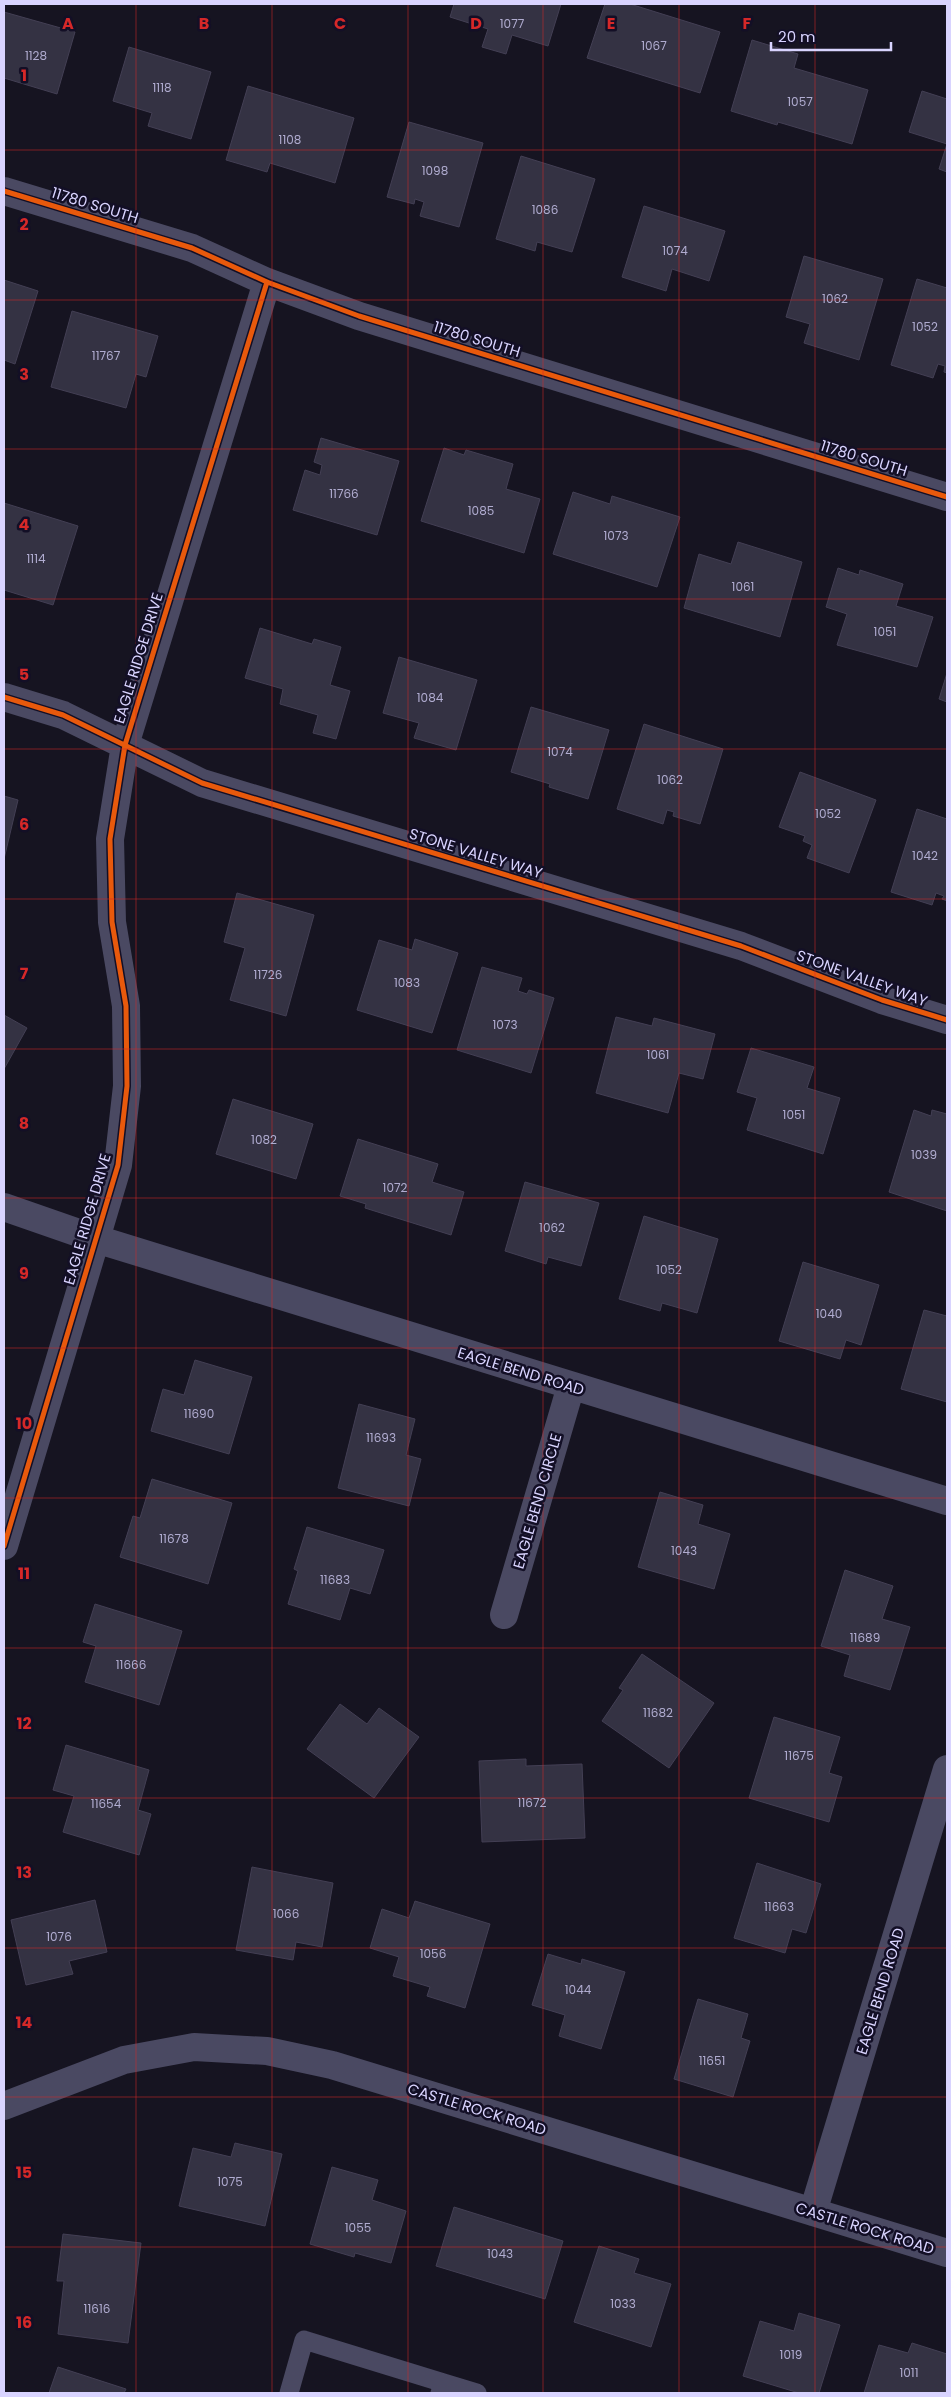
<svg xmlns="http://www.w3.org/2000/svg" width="951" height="2397" font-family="Poppins,sans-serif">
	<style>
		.building { fill: #343243; stroke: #433f54 }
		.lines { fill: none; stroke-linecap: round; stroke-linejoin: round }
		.service { stroke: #4a4962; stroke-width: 19 }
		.minor { stroke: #4a4962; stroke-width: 28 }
		.cycleway-casing { stroke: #130f26; stroke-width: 8 }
		.cycleway { stroke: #e8590c; stroke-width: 5 }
		.grid { fill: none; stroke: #d62828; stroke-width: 1; stroke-opacity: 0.55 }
		.labels { text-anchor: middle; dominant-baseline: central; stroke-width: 5; stroke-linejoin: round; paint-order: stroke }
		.number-label { font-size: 12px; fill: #b0acd0 }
		.street-label { font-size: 15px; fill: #d9d4ff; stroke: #130f26 }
		.grid-label { font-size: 16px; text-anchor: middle; font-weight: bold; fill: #d62828; stroke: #130f26; stroke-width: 5; stroke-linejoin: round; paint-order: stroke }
	</style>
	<rect width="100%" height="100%" fill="#161421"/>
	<path class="building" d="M454,4H561L548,46L512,35L506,54L482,47L488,29L450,17Z
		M605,4H630L720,32L700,93L587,58Z
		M4,12L75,32L57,94L4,78Z
		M752,40L798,54L794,68L868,90L852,144L778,122L777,125L731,111Z
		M129,47L211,72L191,139L148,126L152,113L113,101Z
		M248,86L354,118L335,183L270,163L267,172L226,160Z
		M922,91L947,99V172L939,169L947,144L909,132Z
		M409,122L483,143L459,227L420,216L424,202L415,199L414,204L387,197Z
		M521,156L595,179L572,252L537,242L535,251L496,239Z
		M644,206L725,231L709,281L672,269L666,291L622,277Z
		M804,256L883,279L859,360L804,343L810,324L786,317Z
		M917,279L947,288V373L944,372L945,366L938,364L933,378L891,365Z
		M4,280L38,291L15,364L4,360Z
		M72,311L158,336L146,377L136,374L126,408L51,387Z
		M321,438L399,461L377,535L293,510L305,470L320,475L322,465L314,462Z
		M444,448L464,455L466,450L513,464L506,489L540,499L524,553L421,521Z
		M573,492L610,504L612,496L680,517L657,587L553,554Z
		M4,503L78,526L53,605L4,590Z
		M738,542L802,562L780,637L684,608L699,554L731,564Z
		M838,568L859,575L860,570L903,584L896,606L933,617L917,667L837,645L847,614L826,607Z
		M260,628L312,644L314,639L341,647L330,685L350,691L336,739L313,733L318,715L280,704L283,689L245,678Z
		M399,657L477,680L456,750L414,738L419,723L383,713Z
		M947,673V702L939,699Z
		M531,707L609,730L588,799L549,787L550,784L511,772Z
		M644,724L723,749L700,824L673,816L674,812L667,810L663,824L617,809Z
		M800,772L876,800L849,873L807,858L812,845L803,841L805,836L779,827Z
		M4,796L18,800L4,859Z
		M917,809L947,819V901L942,899L944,896L936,893L932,905L891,892Z
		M237,893L314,915L286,1016L230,1000L245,948L224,942Z
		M415,939L458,953L432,1033L357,1010L379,940L412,950Z
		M482,967L522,978L518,991L527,994L529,990L554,998L531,1073L457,1050Z
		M4,1015L27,1028L4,1069Z
		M616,1017L652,1026L654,1018L715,1034L703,1079L679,1073L668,1113L596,1093Z
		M751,1048L814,1067L807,1088L840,1098L823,1154L747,1130L757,1098L737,1092Z
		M233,1099L313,1124L296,1179L216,1154Z
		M914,1110L931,1116L932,1110L947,1114V1211L889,1192Z
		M358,1139L438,1164L432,1182L464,1192L451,1235L365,1208L366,1204L340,1196Z
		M525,1182L599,1203L581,1266L548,1257L546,1264L505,1251Z
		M644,1216L718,1239L697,1313L662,1303L660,1311L619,1299Z
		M803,1262L879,1285L861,1345L846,1340L840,1359L779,1341Z
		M924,1310L947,1316V1402L901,1389Z
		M195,1360L252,1377L229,1454L151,1431L163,1389L184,1395Z
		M359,1404L415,1419L406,1455L421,1459L409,1506L338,1488Z
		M152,1479L232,1503L208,1584L120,1557L133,1516L140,1518Z
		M660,1492L703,1505L698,1524L730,1534L714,1589L638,1567Z
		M307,1527L384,1550L370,1594L350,1588L340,1620L288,1604L298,1571L294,1569Z
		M845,1570L893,1586L882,1619L910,1627L890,1690L844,1676L850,1655L821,1646Z
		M95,1604L182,1631L159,1705L85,1682L96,1646L83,1642Z
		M642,1654L714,1703L669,1768L602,1721L623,1690L619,1688Z
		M340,1704L367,1724L379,1708L419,1737L374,1798L307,1749Z
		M774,1717L840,1737L829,1773L842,1777L829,1822L749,1798Z
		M66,1745L149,1770L138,1810L151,1814L139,1855L63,1832L74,1796L53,1790Z
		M526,1759V1766L582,1764L585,1838L482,1842L479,1761Z
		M757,1863L821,1884L806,1933L792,1929L785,1953L734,1938Z
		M252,1867L333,1883L322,1947L296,1942L293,1960L236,1950Z
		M95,1900L107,1952L69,1961L73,1974L26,1985L11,1920Z
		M415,1901L490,1924L465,2008L427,1996L430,1987L393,1976L399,1957L370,1948L382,1909L409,1918Z
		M548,1954L581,1964L582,1959L625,1972L601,2049L559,2036L565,2015L532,2005Z
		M698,1999L748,2014L741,2038L750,2041L733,2097L674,2079Z
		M235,2143L282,2154L265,2226L179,2206L193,2148L231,2157Z
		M332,2167L378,2180L372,2200L406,2211L391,2263L355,2253L354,2257L310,2244Z
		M454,2207L563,2241L545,2299L436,2266Z
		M63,2234L141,2243L128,2343L58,2334L64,2281H57Z
		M599,2246L639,2259L634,2273L671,2284L651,2347L574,2322Z
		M799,2313L840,2325L819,2393H799L743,2376L760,2321L794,2331Z
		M912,2343L947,2354L946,2393H864L879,2345L908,2353Z
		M58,2367L126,2389L124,2393H49Z"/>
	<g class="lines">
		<path class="service" d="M289,2393L304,2340L444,2383
			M440,2393L444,2383L477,2393"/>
		<path class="minor" d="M4,191L192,248L267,282L359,316L947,497
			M4,697L63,715L202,783L741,946L882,1000L947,1020
			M4,1207L96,1239L947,1501
			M4,1546L118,1165L127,1086L126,1006L112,922L110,839L125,745L267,282
			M504,1615L571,1386
			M4,2106L124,2060L194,2047L267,2051L332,2065L947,2253
			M813,2212L947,1769"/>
		<g class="cycleway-casing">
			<path id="cycleway" d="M4,191L192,248L267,282L359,316L947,497
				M4,697L63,715L202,783L741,946L882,1000L947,1020
				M4,1546L118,1165L127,1086L126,1006L112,922L110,839L125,745L267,282"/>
		</g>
		<use href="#cycleway" class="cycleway"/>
	</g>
	<path class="grid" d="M136,4V2393M272,4V2393M408,4V2393M543,4V2393M679,4V2393M815,4V2393M4,150H947M4,300H947M4,449H947M4,599H947M4,749H947M4,899H947M4,1049H947M4,1198H947M4,1348H947M4,1498H947M4,1648H947M4,1798H947M4,1948H947M4,2097H947M4,2247H947"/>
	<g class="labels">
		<g class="number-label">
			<text x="512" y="23">1077</text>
			<text x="654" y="45">1067</text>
			<text x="36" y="55">1128</text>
			<text x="162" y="87">1118</text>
			<text x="800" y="101">1057</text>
			<text x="290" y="139">1108</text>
			<text x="435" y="170">1098</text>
			<text x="545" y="209">1086</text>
			<text x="675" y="250">1074</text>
			<text x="835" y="298">1062</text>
			<text x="925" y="326">1052</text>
			<text x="106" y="355">11767</text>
			<text x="344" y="493">11766</text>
			<text x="481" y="510">1085</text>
			<text x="616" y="535">1073</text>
			<text x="36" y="558">1114</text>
			<text x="743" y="586">1061</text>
			<text x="885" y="631">1051</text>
			<text x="430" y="697">1084</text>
			<text x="560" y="751">1074</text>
			<text x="670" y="779">1062</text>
			<text x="828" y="813">1052</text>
			<text x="925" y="855">1042</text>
			<text x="268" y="974">11726</text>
			<text x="407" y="982">1083</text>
			<text x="505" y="1024">1073</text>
			<text x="658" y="1054">1061</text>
			<text x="794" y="1114">1051</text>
			<text x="264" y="1139">1082</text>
			<text x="924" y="1154">1039</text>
			<text x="395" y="1187">1072</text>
			<text x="552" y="1227">1062</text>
			<text x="669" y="1269">1052</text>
			<text x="829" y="1313">1040</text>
			<text x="199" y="1413">11690</text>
			<text x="381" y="1437">11693</text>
			<text x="174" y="1538">11678</text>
			<text x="684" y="1550">1043</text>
			<text x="335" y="1579">11683</text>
			<text x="865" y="1637">11689</text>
			<text x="131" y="1664">11666</text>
			<text x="658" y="1712">11682</text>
			<text x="799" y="1755">11675</text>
			<text x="532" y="1802">11672</text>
			<text x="106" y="1803">11654</text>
			<text x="779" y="1906">11663</text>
			<text x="286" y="1913">1066</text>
			<text x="59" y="1936">1076</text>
			<text x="433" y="1953">1056</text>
			<text x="578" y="1989">1044</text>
			<text x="712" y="2060">11651</text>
			<text x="230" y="2181">1075</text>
			<text x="358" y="2227">1055</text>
			<text x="500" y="2253">1043</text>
			<text x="623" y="2303">1033</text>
			<text x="97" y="2308">11616</text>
			<text x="791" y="2354">1019</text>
			<text x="909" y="2372">1011</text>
		</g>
		<g class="street-label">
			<text transform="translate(95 205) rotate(17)">11780 SOUTH</text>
			<text transform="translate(477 339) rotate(17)">11780 SOUTH</text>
			<text transform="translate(864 458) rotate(17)">11780 SOUTH</text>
			<text transform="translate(138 658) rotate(-73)">EAGLE RIDGE DRIVE</text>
			<text transform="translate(476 853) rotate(17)">STONE VALLEY WAY</text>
			<text transform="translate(862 978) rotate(20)">STONE VALLEY WAY</text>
			<text transform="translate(87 1219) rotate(-74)">EAGLE RIDGE DRIVE</text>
			<text transform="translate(521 1371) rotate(17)">EAGLE BEND ROAD</text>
			<text transform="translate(537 1501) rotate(-74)">EAGLE BEND CIRCLE</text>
			<text transform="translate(880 1991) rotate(-73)">EAGLE BEND ROAD</text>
			<text transform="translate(477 2109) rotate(17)">CASTLE ROCK ROAD</text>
			<text transform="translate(865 2228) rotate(17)">CASTLE ROCK ROAD</text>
		</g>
	</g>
	<g class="grid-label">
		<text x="68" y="29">A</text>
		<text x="204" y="29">B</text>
		<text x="340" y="29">C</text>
		<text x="476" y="29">D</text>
		<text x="611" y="29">E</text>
		<text x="747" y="29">F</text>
		<text x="24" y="81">1</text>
		<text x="24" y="230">2</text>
		<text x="24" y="380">3</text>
		<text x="24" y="530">4</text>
		<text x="24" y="680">5</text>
		<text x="24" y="830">6</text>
		<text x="24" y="979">7</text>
		<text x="24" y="1129">8</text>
		<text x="24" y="1279">9</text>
		<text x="24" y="1429">10</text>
		<text x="24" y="1579">11</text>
		<text x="24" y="1729">12</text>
		<text x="24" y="1878">13</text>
		<text x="24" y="2028">14</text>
		<text x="24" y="2178">15</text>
		<text x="24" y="2328">16</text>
	</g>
	<rect width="951" height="2397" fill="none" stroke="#d9d4ff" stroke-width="10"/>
	<path d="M771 42v8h120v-8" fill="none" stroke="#d9d4ff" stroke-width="2.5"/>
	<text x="778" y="42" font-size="15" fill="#d9d4ff" stroke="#130f26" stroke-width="4" paint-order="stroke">20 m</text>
</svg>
